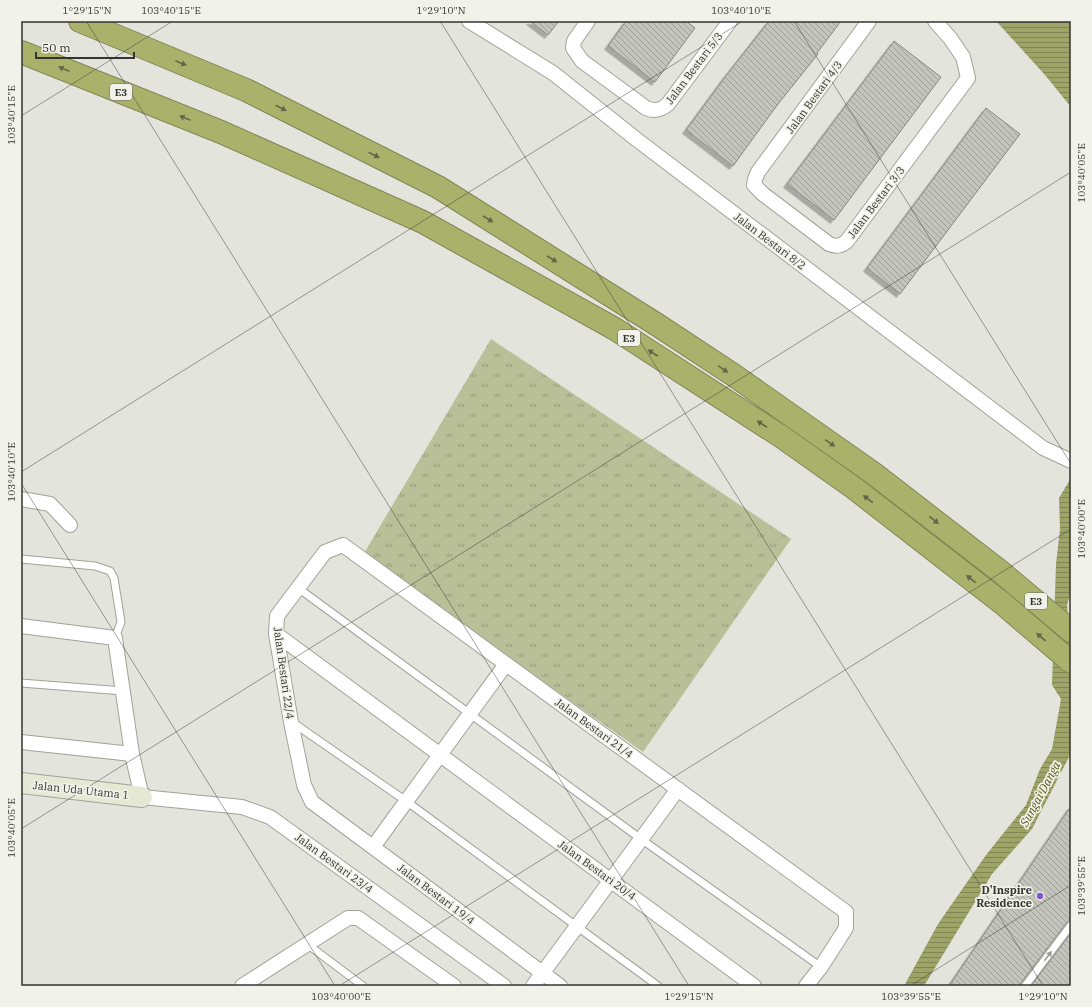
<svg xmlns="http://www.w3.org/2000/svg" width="1092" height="1007" font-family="'IBM Plex Serif',serif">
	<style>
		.park { fill: url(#park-tufts) }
		.water { fill: url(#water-rules) }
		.building { fill: url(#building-back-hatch); stroke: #888980; filter: url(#shadow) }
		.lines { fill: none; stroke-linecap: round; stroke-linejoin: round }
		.lane-casing { stroke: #a1a39a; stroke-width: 9 }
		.street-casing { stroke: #a1a39a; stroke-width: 16 }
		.secondary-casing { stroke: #a1a39a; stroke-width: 22 }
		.highway-casing { stroke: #808656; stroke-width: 24 }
		.lane { stroke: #fff; stroke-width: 7 }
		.street { stroke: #fff; stroke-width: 14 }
		.secondary { stroke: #e5e8d2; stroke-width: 20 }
		.highway { stroke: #a9b26a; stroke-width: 22 }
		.oneway { fill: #636648 }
		.oneway2 { fill: #9a9a98 }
		.ticks { fill: none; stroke: #343431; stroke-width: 1; stroke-opacity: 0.45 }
		.poi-dot { fill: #7f58d2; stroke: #f1f2e9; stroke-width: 1.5 }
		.labels { text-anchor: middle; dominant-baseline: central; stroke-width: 3.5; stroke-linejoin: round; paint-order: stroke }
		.shield { fill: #f1f2e9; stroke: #6d6d68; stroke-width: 1 }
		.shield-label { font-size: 10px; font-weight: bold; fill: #343431 }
		.street-label { font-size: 11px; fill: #343431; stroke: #f1f2e9 }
		.poi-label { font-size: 11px; font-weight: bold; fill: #343431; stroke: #f1f2e9; text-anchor: end }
		.water-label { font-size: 12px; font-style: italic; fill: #535915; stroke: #f1f2e9 }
		.neatline { fill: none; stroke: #343431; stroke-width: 1.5 }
		.ticks-label { font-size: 10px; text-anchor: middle; fill: #343431 }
	</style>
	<defs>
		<pattern id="park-tufts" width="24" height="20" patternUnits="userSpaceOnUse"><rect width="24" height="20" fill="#b9bf97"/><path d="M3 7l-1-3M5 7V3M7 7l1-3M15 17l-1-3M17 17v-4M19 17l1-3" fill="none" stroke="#979c7c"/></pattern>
		<pattern id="water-rules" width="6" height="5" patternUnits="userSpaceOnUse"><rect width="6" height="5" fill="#9ca468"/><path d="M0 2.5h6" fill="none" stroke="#808656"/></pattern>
		<pattern id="building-back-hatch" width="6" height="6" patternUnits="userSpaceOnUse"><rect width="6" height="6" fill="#c3c4bb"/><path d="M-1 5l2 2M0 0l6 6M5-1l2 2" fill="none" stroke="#9fa099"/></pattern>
		<filter id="shadow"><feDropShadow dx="-3.5" dy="3.5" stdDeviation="0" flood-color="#0004"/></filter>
	</defs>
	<rect width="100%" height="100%" fill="#e3e5dc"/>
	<path class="park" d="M491,339L791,539L643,752L363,555Z"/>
	<path class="water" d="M996,21H1071V107L1045,75Z
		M1071,478V546L1070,558H1071V589L1070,595L1067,605L1071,652V753L1032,829L992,874L924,986H904L938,924L986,855L1026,805L1040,769L1052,749L1061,699L1052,685L1056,564L1060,529L1059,498Z"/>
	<path class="building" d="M530,21H559L548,35Z
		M626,21H686L695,28L655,82L608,46Z
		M769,21H841L817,53L818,54L778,104L733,166L686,130L725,77Z
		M894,41L941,77L834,220L787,184Z
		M986,108L1020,134L900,294L867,268Z
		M1071,806V920L1067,922L1021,983L1020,986H949Z
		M1071,933V986H1031Z"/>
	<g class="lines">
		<g class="lane-casing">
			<path id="lane" d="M21,559L95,566L110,571L114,578L121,622L115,638
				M298,588L641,839L821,967
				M21,683L123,691
				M292,722L406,801L658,986
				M307,944L363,986
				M1025,986L1071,925"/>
		</g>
		<g class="street-casing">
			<path id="street" d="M469,21L553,73L636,139L1043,448L1071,461
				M588,21L574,41L573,48L582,61L646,108C655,112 661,110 668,104L730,21
				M869,21L758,172L755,179L754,185L763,194L829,244C837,247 841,246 847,241L968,78L963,57L950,38L935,21
				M21,499L50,504L70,525
				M21,626L115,638L132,754L142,797L242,807L270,817L504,986
				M276,634L754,986
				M21,742L132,754
				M373,847L506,664
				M242,986L348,918H358L454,986
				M533,986L678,789
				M560,986L312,802L304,785L291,722L276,634L277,616L325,552L343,545L846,912V928L821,967L806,986"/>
		</g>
		<g class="secondary-casing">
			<path id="secondary" d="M21,783L142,797"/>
		</g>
		<g class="highway-casing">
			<path id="highway" d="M80,21L246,90L438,187L656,324L732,374L873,473L1001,572L1071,631
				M21,52L221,132L423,222L615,329L782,437L854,488L1002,603L1071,662"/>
		</g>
		<use href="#lane" class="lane"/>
		<use href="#street" class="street"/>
		<use href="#secondary" class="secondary"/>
		<use href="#highway" class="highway"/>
	</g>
	<defs><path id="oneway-solid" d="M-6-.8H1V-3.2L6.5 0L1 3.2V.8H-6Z"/></defs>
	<g class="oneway">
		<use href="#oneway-solid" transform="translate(181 63) rotate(23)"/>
		<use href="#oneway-solid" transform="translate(64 69) rotate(-158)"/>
		<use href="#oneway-solid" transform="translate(281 108) rotate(27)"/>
		<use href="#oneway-solid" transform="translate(185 118) rotate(-158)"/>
		<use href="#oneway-solid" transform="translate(374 155) rotate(27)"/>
		<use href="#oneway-solid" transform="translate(488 219) rotate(32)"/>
		<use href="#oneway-solid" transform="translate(552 259) rotate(32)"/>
		<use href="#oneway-solid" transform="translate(653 353) rotate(-147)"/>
		<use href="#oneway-solid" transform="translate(723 369) rotate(34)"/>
		<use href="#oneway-solid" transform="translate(762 424) rotate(-147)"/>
		<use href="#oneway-solid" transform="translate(830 443) rotate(35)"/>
		<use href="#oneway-solid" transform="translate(868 499) rotate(-143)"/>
		<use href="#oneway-solid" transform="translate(934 520) rotate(38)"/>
		<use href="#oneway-solid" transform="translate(971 579) rotate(-142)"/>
		<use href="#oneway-solid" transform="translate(1041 637) rotate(-139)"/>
	</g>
	<use class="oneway2" href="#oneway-solid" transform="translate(1048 956) rotate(-53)"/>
	<path class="ticks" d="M86,21L689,986M440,21L1043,986M794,21L1071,464M21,116L173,21M21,472L743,21M21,483L335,986M21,829L1071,172M339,986L1071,529M910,986L1071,885"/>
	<circle class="poi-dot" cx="1040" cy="896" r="4"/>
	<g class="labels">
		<g class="shield">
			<rect x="110" y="84" width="22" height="16" rx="3"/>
			<rect x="618" y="330" width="22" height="16" rx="3"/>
			<rect x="1025" y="593" width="22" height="16" rx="3"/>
		</g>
		<g class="shield-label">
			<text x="121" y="92">E3</text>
			<text x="629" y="338">E3</text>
			<text x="1036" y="601">E3</text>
		</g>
		<g class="street-label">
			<text transform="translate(694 68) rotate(-53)">Jalan Bestari 5/3</text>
			<text transform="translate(814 97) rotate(-54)">Jalan Bestari 4/3</text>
			<text transform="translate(876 202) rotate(-53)">Jalan Bestari 3/3</text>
			<text transform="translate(770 241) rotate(37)">Jalan Bestari 8/2</text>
			<text transform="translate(284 673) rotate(82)">Jalan Bestari 22/4</text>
			<text transform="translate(594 728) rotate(36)">Jalan Bestari 21/4</text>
			<text transform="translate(81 790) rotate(6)">Jalan Uda Utama 1</text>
			<text transform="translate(334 863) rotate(36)">Jalan Bestari 23/4</text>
			<text transform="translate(597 870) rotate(36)">Jalan Bestari 20/4</text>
			<text transform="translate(436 894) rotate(37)">Jalan Bestari 19/4</text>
		</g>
		<g class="poi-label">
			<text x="1032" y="890">D'Inspire<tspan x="1032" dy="13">Residence</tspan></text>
		</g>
		<g class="water-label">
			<text transform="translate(1040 794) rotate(-62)">Sungai Danga</text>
		</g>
	</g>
	<rect width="1092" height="1007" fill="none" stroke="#f1f2e9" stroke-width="44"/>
	<path d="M36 52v6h98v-6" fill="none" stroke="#343431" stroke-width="2"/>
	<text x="42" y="52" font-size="12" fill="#343431" stroke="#f1f2e9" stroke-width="3" paint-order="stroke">50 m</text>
	<rect x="22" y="22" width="1048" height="963" class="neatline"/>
	<g class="ticks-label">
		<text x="87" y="14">1°29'15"N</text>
		<text x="171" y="14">103°40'15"E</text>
		<text x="441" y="14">1°29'10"N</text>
		<text x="741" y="14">103°40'10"E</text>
		<text transform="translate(11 115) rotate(-90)" y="4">103°40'15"E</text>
		<text transform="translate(1081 173) rotate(-90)" y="4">103°40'05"E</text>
		<text transform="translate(11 472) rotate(-90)" y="4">103°40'10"E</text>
		<text transform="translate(1081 529) rotate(-90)" y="4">103°40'00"E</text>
		<text transform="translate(11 828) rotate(-90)" y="4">103°40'05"E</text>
		<text transform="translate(1081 886) rotate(-90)" y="4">103°39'55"E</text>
		<text x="341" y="1000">103°40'00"E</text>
		<text x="689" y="1000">1°29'15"N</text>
		<text x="911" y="1000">103°39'55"E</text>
		<text x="1043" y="1000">1°29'10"N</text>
	</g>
</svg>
